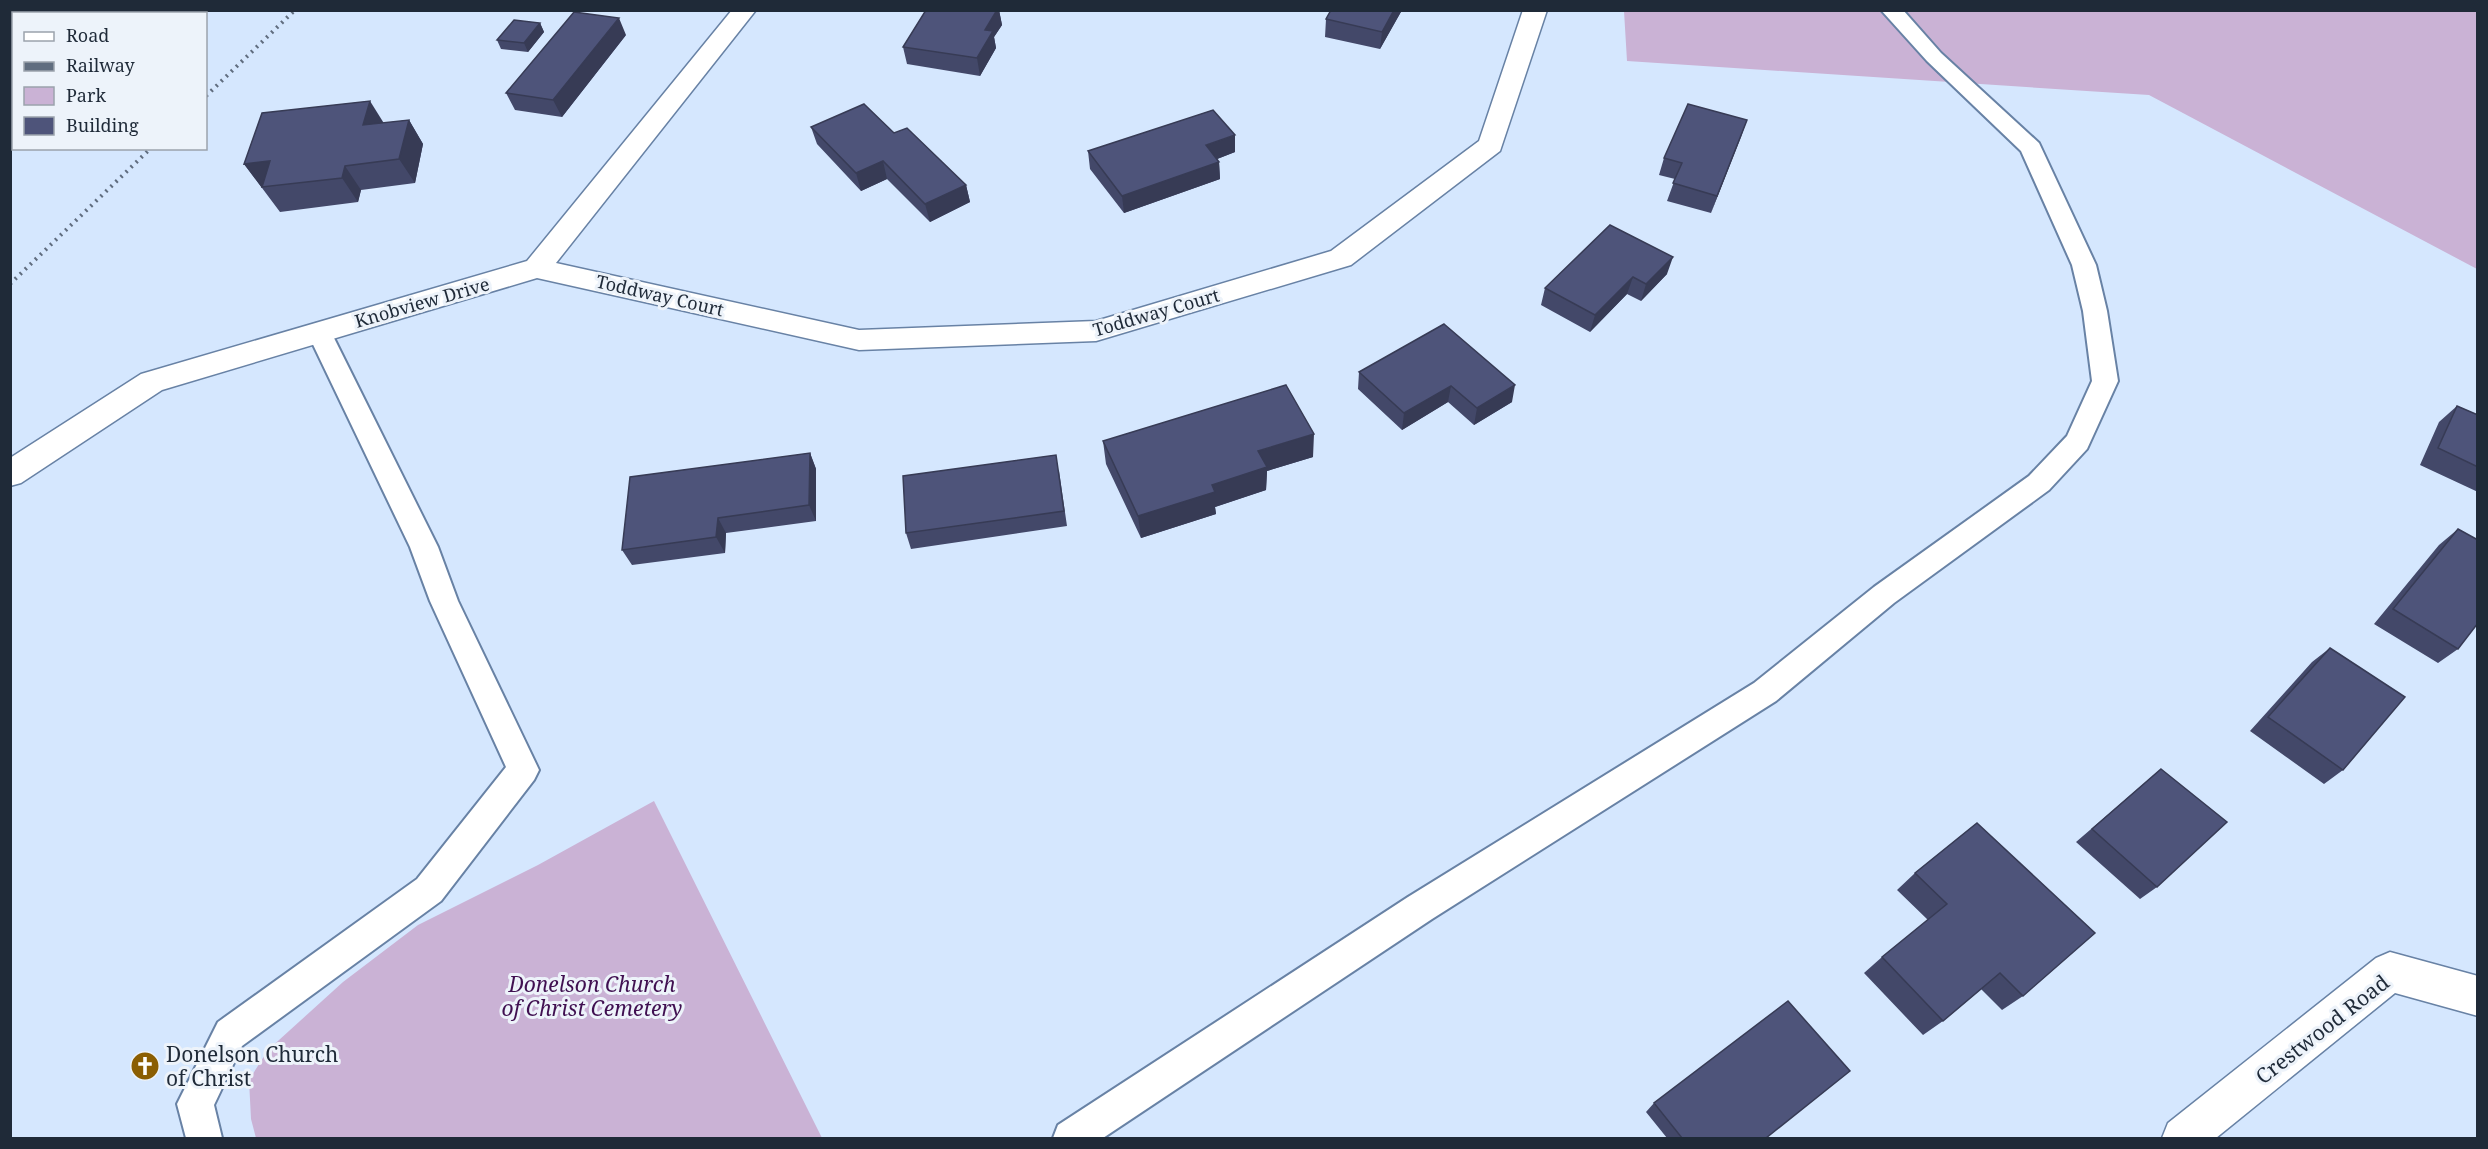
<svg xmlns="http://www.w3.org/2000/svg" width="2488" height="1149" font-family="'Noto Serif',serif">
	<style>
		.green { fill: #cab2d5 }
		.lines { fill: none; stroke-linecap: round; stroke-linejoin: round }
		.lane-casing { stroke: #6882a5; stroke-width: 4 }
		.street-casing { stroke: #6882a5; stroke-width: 3 }
		.lane { fill: #fff; fill-rule: evenodd }
		.street { fill: #fff; fill-rule: evenodd }
		.rail { stroke: #606d7f; stroke-width: 4; stroke-dasharray: 2 5; stroke-linecap: butt }
		.wall { fill: #434869 }
		.shaded-wall { fill: #373b55 }
		.building { fill: #4e547a; stroke: #373b55; stroke-width: 1.5 }
		.labels { text-anchor: middle; dominant-baseline: central; stroke-width: 6; stroke-linejoin: round; paint-order: stroke }
		.street-label { font-size: 18px; fill: #1f2a38; stroke: #edf3fa }
		.near-park-label { font-size: 21px; font-style: italic; fill: #401051; stroke: #edf3fa }
		.near-street-label { font-size: 21px; fill: #1f2a38; stroke: #edf3fa }
		.near-poi-label { font-size: 21px; fill: #1f2a38; stroke: #edf3fa; text-anchor: start }
	</style>
	<rect width="100%" height="100%" fill="#d5e7fe"/>
	<path class="green" d="M1624,11H2477V269L2149,95L1627,61Z
		M654,801L822,1138H256L251,1119L249,1080L268,1050L343,982L418,925L538,865Z"/>
	<g class="lines">
		<g class="lane-casing">
			<path id="lane" d="M63,10H87L85,14H61Z
				M1881,10H1903L1941,53L2039,143L2096,265L2107,311L2118,381L2087,449L2049,490L1894,603L1776,701L1432,919L1103,1138H1053L1058,1125L1408,897L1754,683L1874,587L2029,476L2067,436L2092,381L2083,311L2072,265L2021,151L1927,61Z
				M14,35V47L10,48V36Z
				M319,323L328,326L331,332L438,547L458,601L539,770L534,780L441,901L242,1046L214,1105L222,1138H186L177,1104L218,1022L417,879L506,767L430,601L410,547L307,332L310,326Z"/>
		</g>
		<g class="street-casing">
			<path id="street" d="M732,10H756L556,263L859,330L1096,321L1331,251L1479,141L1523,10H1547L1500,151L1351,265L1096,341L859,350L537,278L162,390L21,483L10,486V458L141,374L527,261Z
				M2390,952L2478,976V1016L2395,993L2216,1138H2162L2168,1123L2376,958Z"/>
		</g>
		<use href="#lane" class="lane"/>
		<use href="#street" class="street"/>
		<path class="rail" d="M206,96L295,10
			M10,284L151,148"/>
	</g>
	<path class="wall" d="M926,10H999L1002,25L994,37L996,48L980,76L907,64L903,47Z
		M1402,10L1380,49L1325,37L1326,19Z
		M540,23L544,32L528,52L501,49L497,40Z
		M626,35L562,117L515,110L506,93Z
		M409,120L423,144L415,183L361,190L358,202L280,212L244,164L383,123Z
		M1747,120L1711,213L1667,201L1675,179L1659,175L1664,158Z
		M811,127L894,133L966,185L970,202L930,222L887,179L861,191L817,144Z
		M1088,151L1235,152L1217,159L1219,162L1220,179L1124,213L1090,169Z
		M1610,225L1667,274L1641,301L1627,294L1590,332L1541,305L1545,288Z
		M1444,324L1512,402L1474,425L1448,402L1402,430L1358,389L1359,372Z
		M2457,406L2478,415V492L2420,465L2439,422Z
		M1103,441L1313,457L1267,471L1266,490L1215,507L1216,514L1141,538L1106,464Z
		M810,453L816,469V521L726,533L725,553L632,565L622,550Z
		M1059,471L1067,526L911,549L906,533Z
		M2458,529L2478,540V626L2476,625L2458,649L2438,663L2374,624L2439,545Z
		M2330,648L2343,770L2324,784L2250,731L2312,662Z
		M2161,769L2157,887L2140,899L2076,842Z
		M1977,823L2023,996L2002,1010L1981,989L1943,1021L1923,1035L1864,973L1882,957L1928,920L1897,890L1915,873Z
		M1654,1103L1766,1138H1667L1646,1112Z"/>
	<path class="shaded-wall" d="M997,10H999L1002,25L994,37L996,48L980,76L977,58L985,30Z
		M1394,10H1402L1380,49L1382,32Z
		M619,18L626,35L562,117L553,100Z
		M540,23L544,32L528,52L524,43Z
		M370,101L385,125H363Z
		M409,120L423,144L415,183L399,159Z
		M1747,120L1741,137L1711,213L1717,196Z
		M1235,135V152L1207,163L1206,145Z
		M270,161L262,187V188L244,164Z
		M883,161L887,179L861,191L856,173Z
		M1219,162L1220,179L1124,213L1122,196Z
		M345,166L361,190L358,202L342,178Z
		M966,185L970,202L930,222L925,204Z
		M1673,257L1667,274L1641,301L1646,284Z
		M1633,277L1627,294L1590,332L1595,315Z
		M1515,385L1512,402L1474,425L1477,408Z
		M1451,386L1448,402L1402,430L1404,413Z
		M1314,434L1313,457L1267,471L1266,490L1215,507L1216,514L1141,538L1138,516L1212,485L1258,451Z
		M810,453L816,469V521L809,505Z
		M718,518L726,533L725,553L716,537Z"/>
	<path class="building" d="M926,10H997L985,30L993,31L977,58L903,47Z
		M1331,10H1394L1382,32L1326,19Z
		M574,12L619,18L553,100L506,93Z
		M514,20L540,23L524,43L497,40Z
		M370,101L363,125L409,120L399,159L345,166L342,178L262,187L270,161L244,164L262,113Z
		M864,104L894,133L907,128L966,185L925,204L883,161L856,173L811,127Z
		M1688,104L1747,120L1717,196L1673,183L1682,163L1664,158Z
		M1213,110L1235,135L1206,145L1219,162L1122,196L1088,151Z
		M1610,225L1673,257L1646,284L1633,277L1595,315L1545,288Z
		M1444,324L1515,385L1477,408L1451,386L1404,413L1359,372Z
		M1286,385L1314,434L1258,451L1267,467L1212,485L1215,492L1138,516L1103,441Z
		M2457,406L2478,415V467L2438,448Z
		M810,453L809,505L718,518L716,537L622,550L630,477Z
		M1056,455L1064,511L906,533L903,476Z
		M2458,529L2478,540V623L2458,649L2393,609Z
		M2330,648L2405,697L2343,770L2268,717Z
		M2161,769L2227,822L2157,887L2092,829Z
		M1977,823L2095,933L2023,996L2000,973L1943,1021L1882,957L1947,904L1915,873Z
		M1788,1001L1850,1071L1766,1138H1682L1654,1103Z"/>
	<defs>
		<g id="church-disc" transform="scale(1.5)"><circle r="9.5" fill="#8b5e02" stroke="#edf3fa"/><path d="M-1.2-6h2.4v3.5h3.3v2.4h-3.3V6h-2.4V-.1h-3.3v-2.4h3.3Z" fill="#fff"/></g>
	</defs>
	<g fill-rule="evenodd">
		<use href="#church-disc" x="145" y="1066"/>
	</g>
	<g class="labels">
		<g class="street-label">
			<text transform="translate(660 295) rotate(13)">Toddway Court</text>
			<text transform="translate(422 302) rotate(-16)">Knobview Drive</text>
			<text transform="translate(1156 312) rotate(-16)">Toddway Court</text>
		</g>
		<g class="near-park-label">
			<text x="592" y="984">Donelson Church<tspan x="592" dy="24">of Christ Cemetery</tspan></text>
		</g>
		<g class="near-street-label">
			<text transform="translate(2322 1029) rotate(-38)">Crestwood Road</text>
		</g>
		<g class="near-poi-label">
			<text x="166" y="1054">Donelson Church<tspan x="166" dy="24">of Christ</tspan></text>
		</g>
	</g>
	<rect width="2488" height="1149" fill="none" stroke="#1f2a38" stroke-width="24"/>
	<rect x="12" y="12" width="195" height="138" fill="#edf3fa" stroke="#9ba3ac" stroke-width="1.5"/>
	<rect x="24" y="32" width="30" height="9" fill="#ffffff" stroke="#9ba3ac" stroke-width="1.5"/>
	<text x="66" y="42" font-size="18" fill="#1f2a38">Road</text>
	<rect x="24" y="62" width="30" height="9" fill="#606d7f" stroke="#9ba3ac" stroke-width="1.5"/>
	<text x="66" y="72" font-size="18" fill="#1f2a38">Railway</text>
	<rect x="24" y="87" width="30" height="18" fill="#cab2d5" stroke="#9ba3ac" stroke-width="1.5"/>
	<text x="66" y="102" font-size="18" fill="#1f2a38">Park</text>
	<rect x="24" y="117" width="30" height="18" fill="#4e547a" stroke="#9ba3ac" stroke-width="1.5"/>
	<text x="66" y="132" font-size="18" fill="#1f2a38">Building</text>
</svg>
